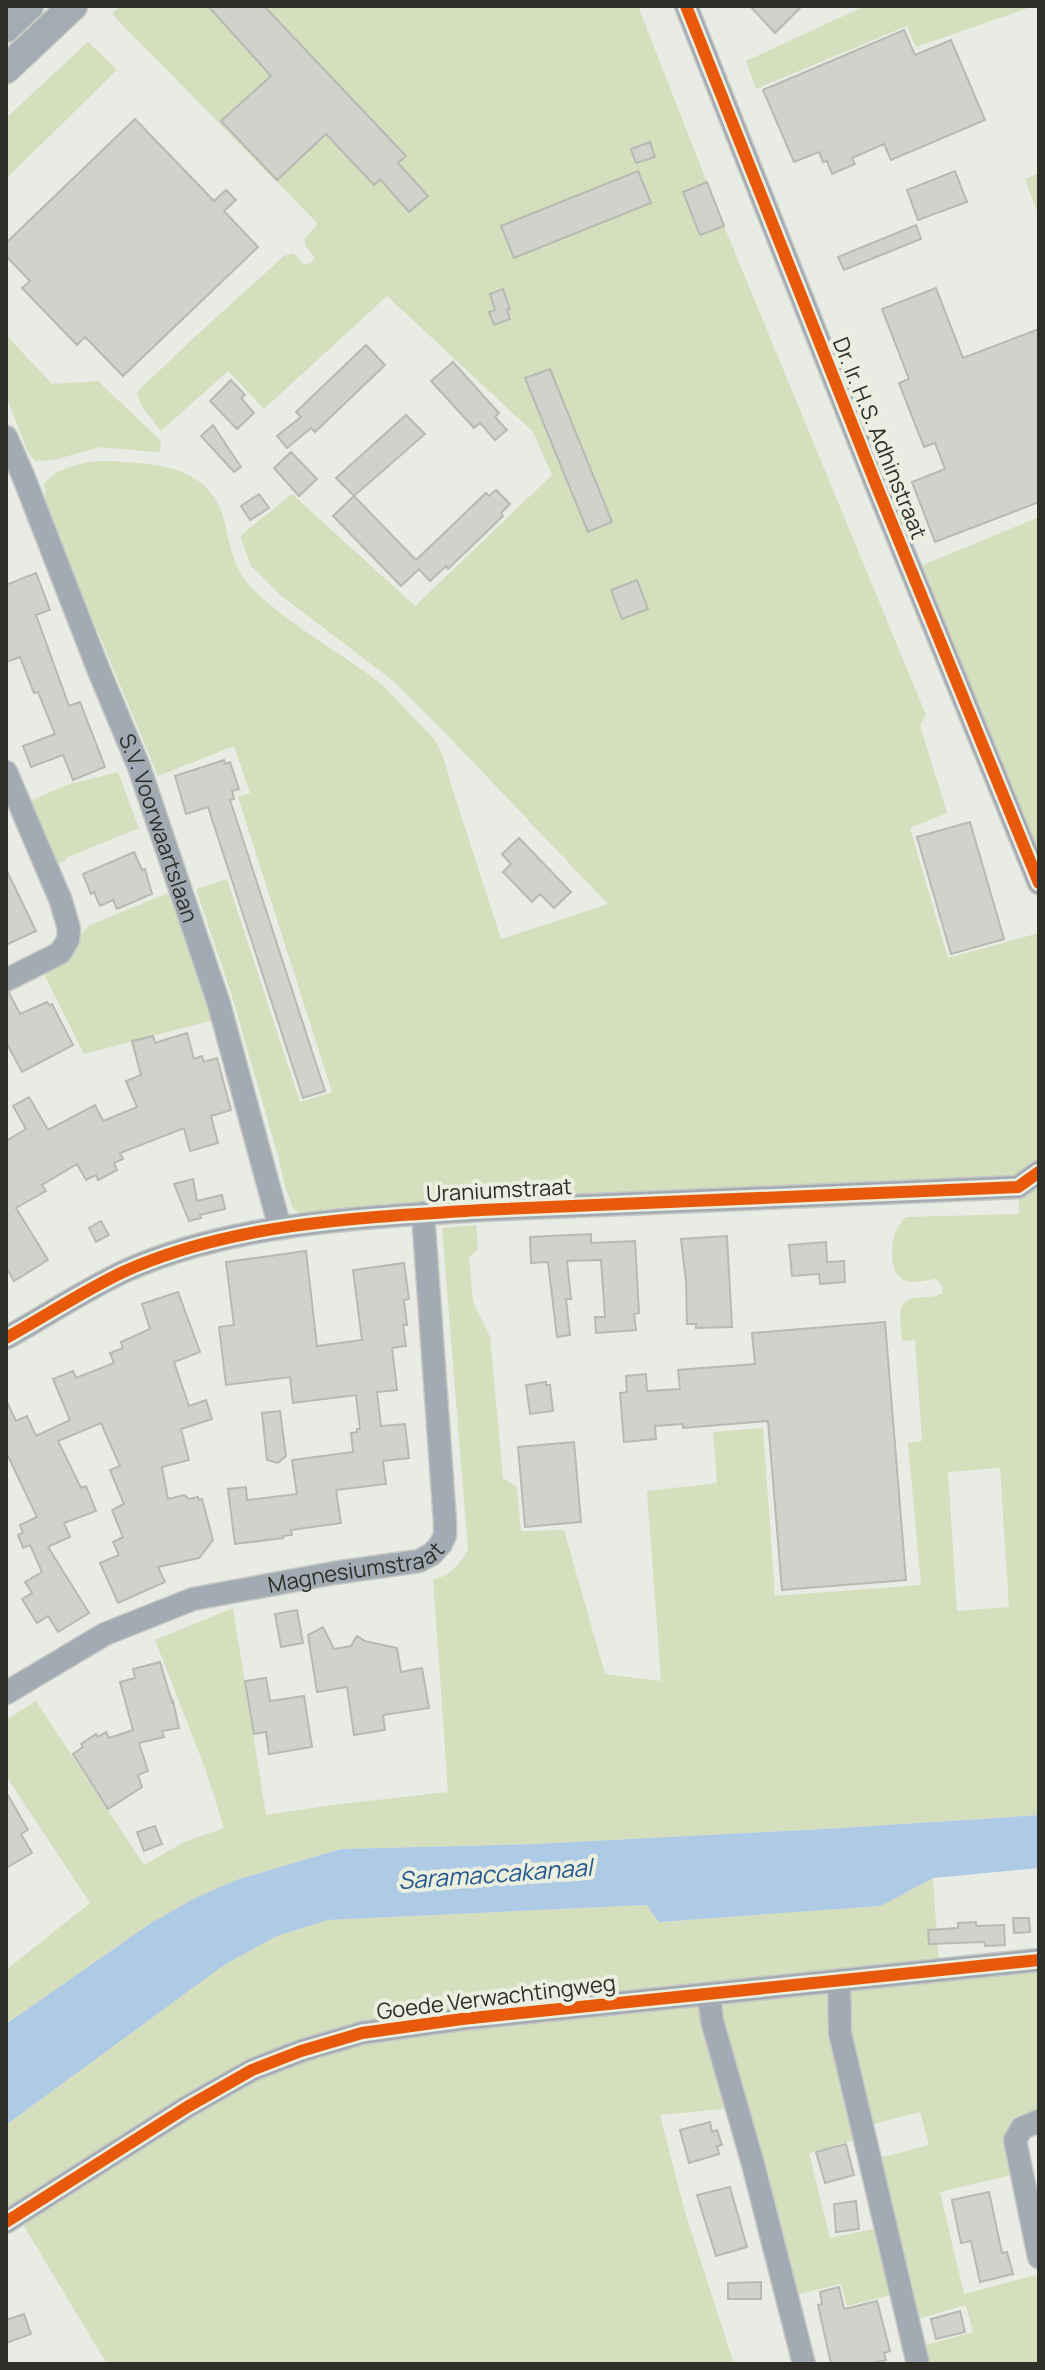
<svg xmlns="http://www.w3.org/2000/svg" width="1045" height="2370" font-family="Manrope,sans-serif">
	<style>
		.green { fill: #d5debd; fill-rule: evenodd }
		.water { fill: #afcae4 }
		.building { fill: #d0d2cc; stroke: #b7b9b3; stroke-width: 2 }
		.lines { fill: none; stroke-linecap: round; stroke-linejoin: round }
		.minor-casing { stroke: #c7c9c3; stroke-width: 25 }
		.major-casing { stroke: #c7c9c3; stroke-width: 31 }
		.minor { stroke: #a2abb4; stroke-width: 22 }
		.major { stroke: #a3acb4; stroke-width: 28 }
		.cycleway-casing { stroke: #eaefe0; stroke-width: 17 }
		.cycleway { stroke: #e8590c; stroke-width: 12 }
		.labels { text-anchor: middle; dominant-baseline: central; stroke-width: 8; stroke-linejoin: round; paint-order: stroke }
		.street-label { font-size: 22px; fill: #2e2f29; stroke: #eaefe0 }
		.water-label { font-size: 24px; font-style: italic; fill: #28598e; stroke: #eaefe0 }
	</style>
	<rect width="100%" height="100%" fill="#e9ece4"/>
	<path class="green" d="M120,6H638L724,226L926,715L920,725L947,813L910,828L948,958L1039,933V1162L1018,1176L311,1216L300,1214L293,1208L285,1186L278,1156L231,993L196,889L227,879L300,1102L332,1092L238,797L250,793L234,746L158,776L46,507L44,484C58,466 88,460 110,461C156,464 210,465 224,520C231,548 233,570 255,591C293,628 341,652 382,685C393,694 402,706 412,716C419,724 430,733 436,742C445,756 450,783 456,800C471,846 486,892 501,939L608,904L449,737L392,680L279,594L251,566L240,536L292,494L415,606L552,475L533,432L387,296L264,409L228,371L161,431L143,408L137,394L140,389L199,333L284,256L294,253L304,265L310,263L315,258L306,247L304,239L318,224L112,14Z
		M865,6H1034L916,47L907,26L756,89L746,61Z
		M88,42L117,70L6,179V118Z
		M1039,173V217L1025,179Z
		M6,335L52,384L98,381L161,441L160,451L155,452L100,447L54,460L35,461L28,452L6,396Z
		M1039,517V867L918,567Z
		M118,772L139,828L66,858L67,860L53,866L28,802L66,785Z
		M168,893L217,1019L84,1054L42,970L68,952L88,926Z
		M1039,1182V1815L841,1828L535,1844L341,1849L236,1880L195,1898L151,1923L6,2024V1970L90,1903L6,1776V1720L36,1701L144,1865L184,1842L224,1828L205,1768L155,1640L233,1608L266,1815L332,1805L448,1792L433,1579C448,1578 461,1563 468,1550L442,1228L476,1225L478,1249L469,1257L473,1302L490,1337L503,1478L517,1487L521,1531L564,1530L605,1674L661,1681L647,1491L717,1483L713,1432L763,1428L775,1596L921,1585L908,1443L922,1441L915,1340L902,1341C901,1317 893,1298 923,1297C931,1297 935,1297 942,1293V1286L936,1279C927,1280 913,1284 904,1280C888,1273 890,1240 898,1227C899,1225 905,1218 906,1217L1019,1214V1193ZM1000,1468L1009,1607L957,1611L948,1472Z
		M933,1878L939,1963L324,2036L6,2214V2125L224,1965L277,1936L328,1920L646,1905L659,1922L881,1906Z
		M1039,1967V2114L1026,2118L1015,2174L940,2192L964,2294L1036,2275L1039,2289V2364H923L918,2347L973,2332L966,2305L914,2320L875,2159L929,2145L920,2112L866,2126L847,2047L850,1986Z
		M831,1989L862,2138L809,2153L830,2238L883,2227L899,2293L847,2306L841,2284L791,2296L719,2014L721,2007L728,2000Z
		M703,2004L733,2108L660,2115L685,2212L734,2364H107L22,2223L263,2073L370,2039Z"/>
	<path class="water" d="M1039,1815V1868L933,1878L881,1906L659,1922L646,1905L328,1920L277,1936L224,1965L6,2125V2024L151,1923L195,1898L236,1880L341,1849L535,1844L841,1828Z"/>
	<path class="building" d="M208,6H264L406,156L398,163L428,196L409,212L380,179L374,185L326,134L277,180L221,121L271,76Z
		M750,6H802L775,33Z
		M904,30L915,55L951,40L985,120L891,160L884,144L852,158L855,164L832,174L827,161L823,162L819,152L794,162L763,90Z
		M135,119L214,201L226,190L236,200L224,211L258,247L123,376L85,337L77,345L22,288L30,281L6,256V243Z
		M650,142L655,157L636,163L631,149Z
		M638,171L651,203L514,258L501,226Z
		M955,171L967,202L918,220L907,190Z
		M707,182L724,226L700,235L683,192Z
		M916,225L921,239L844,270L838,257Z
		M936,288L963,358L1039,329V502L935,542L912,482L945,469L935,443L924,447L899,383L909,379L882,309Z
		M503,289L510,309L507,310L510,319L494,325L489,312L495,310L490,294Z
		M366,345L385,365L315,432L311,428L287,448L277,436L301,417L296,412Z
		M453,362L499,413L495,417L507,430L495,440L480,423L474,428L431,381Z
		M550,369L612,522L588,532L525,378Z
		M231,380L245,395L241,398L254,413L237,429L210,401Z
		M406,415L425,434L354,496L336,478Z
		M213,425L241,467L234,472L201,436Z
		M291,452L317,479L299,496L274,468Z
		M496,490L510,504L501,513L503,516L448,569L446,566L430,581L419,569L401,586L333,516L354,496L416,560L486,493L489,496Z
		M259,494L269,508L250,520L241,506Z
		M36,573L50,610L36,615L69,706L80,702L105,767L73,780L63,755L31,767L23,746L55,734L38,692L34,693L20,657L6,662V585Z
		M637,580L648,609L622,619L611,590Z
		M224,760L225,764L230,762L239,789L232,791L234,799L230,800L325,1091L303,1098L208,807L186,814L175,776Z
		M970,822L1004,939L951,954L917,837Z
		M519,838L571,892L554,908L540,894L532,902L503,872L511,864L502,854Z
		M134,852L142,870L145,869L152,894L117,909L113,900L100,906L94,892L91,894L83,874Z
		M6,869L36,931L6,945Z
		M9,993L20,1014L47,1002L49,1005L52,1004L73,1045L22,1072L6,1042V994Z
		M187,1033L194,1059L202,1056L204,1062L217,1058L231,1110L211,1116L218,1143L190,1151L184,1128L120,1153L123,1159L114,1163L117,1170L98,1180L96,1175L86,1180L77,1164L42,1185L46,1191L16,1208L48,1260L14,1281L6,1267V1141L26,1129L13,1106L29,1097L48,1130L95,1105L103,1121L137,1107L126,1081L141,1075L132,1041L153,1036L155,1043Z
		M193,1179L197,1201L222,1195L225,1209L200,1215L201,1218L189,1221L174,1184Z
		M101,1221L109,1235L96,1242L89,1228Z
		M591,1234V1243L635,1241L639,1313L634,1314L636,1330L596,1333L595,1317H605L601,1260L567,1261L571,1299H566L570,1335L557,1337L548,1262L531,1263L530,1237Z
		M727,1236L732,1327L696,1328V1324H687L686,1281L681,1239Z
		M826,1242L827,1262L844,1261L845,1282L820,1284L819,1274L792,1276L789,1245Z
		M306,1251L317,1346L362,1340L353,1270L404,1263L409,1299L404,1300L407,1325H403L406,1346L392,1348L397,1390L377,1392L381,1426L405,1424L409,1458L383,1461L386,1484L336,1490L341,1523L291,1530L292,1535L283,1536V1538L235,1544L228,1489L246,1487L247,1500L297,1494L292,1460L353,1452L351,1433L357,1432V1429H360L356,1395L293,1403L290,1377L226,1385L219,1327L234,1325L226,1262Z
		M178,1292L200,1352L174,1362L189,1406L206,1400L212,1419L181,1429L189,1460L162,1467L168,1499L184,1495L189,1499L198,1497L199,1500L202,1499L213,1540L199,1558L158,1567L165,1582L118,1603L100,1563L119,1555L113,1542L123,1537L112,1510L124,1504L110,1470L120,1466L101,1423L58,1441L81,1488L86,1486L96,1511L64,1523L70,1537L48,1547L89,1613L58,1632L48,1616L37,1623L22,1599L32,1593L25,1582L42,1572L30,1545L23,1548L18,1535L23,1533L20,1525L37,1517L6,1452V1400L16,1421L27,1416L36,1436L70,1420L53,1379L73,1371L76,1378L114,1363L110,1353L123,1348L121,1342L150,1329L142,1304Z
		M885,1322L906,1580L782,1590L768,1421L683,1428V1424L655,1426L656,1439L624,1442L620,1393L627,1392L626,1376L646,1374L647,1391L680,1389L678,1370L755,1364L752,1333Z
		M546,1382V1385H550L553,1411L530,1414L526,1385Z
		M280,1411L286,1456L278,1463L267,1460L262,1413Z
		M574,1442L581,1522L525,1527L518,1447Z
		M297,1610L303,1643L281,1647L275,1614Z
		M323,1627L334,1649L351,1646L357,1636L365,1641L397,1648L401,1672L422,1668L429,1708L383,1715L385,1730L354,1735L347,1687L317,1692L308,1635Z
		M160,1662L172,1702L173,1701L179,1728L162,1731L164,1737L139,1743L148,1771L138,1775L142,1787L108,1809L73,1754L83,1747L81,1744L96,1734L98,1737L106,1732L109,1738L133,1730L120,1682L135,1678L133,1669Z
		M266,1678L270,1701L304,1696L312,1747L269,1754L266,1732L254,1734L245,1681Z
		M6,1792L28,1830L21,1834L32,1853L6,1868Z
		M155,1826L162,1844L144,1851L137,1832Z
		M1013,1918H1029L1030,1932L1014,1933Z
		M976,1922V1926L1004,1925L1005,1945L985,1946L984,1942L929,1944L928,1930L958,1928V1923Z
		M710,2122L712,2132L717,2130L722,2145L717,2146L719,2154L689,2163L680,2130Z
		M846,2144L854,2175L825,2183L816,2152Z
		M730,2187L747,2247L716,2256L697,2195Z
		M989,2192L1002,2253L1007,2252L1013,2274L980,2282L971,2241L961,2243L952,2200Z
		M856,2201L859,2229L836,2232L834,2204Z
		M761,2282V2299H728V2283Z
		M839,2287L844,2309L877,2301L890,2351L884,2353L886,2360L867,2364H831L818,2305L822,2304L820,2292Z
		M960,2311L965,2332L936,2339L931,2319Z
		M24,2314L31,2334L6,2343V2320Z"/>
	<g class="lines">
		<g class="minor-casing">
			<g id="minor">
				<path d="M686,6L875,482L1039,883"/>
				<path id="s1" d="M6,437L24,478L99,671L139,767L219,1004L280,1228"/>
				<path d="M6,772L61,901L69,929L68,940L60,953L6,980"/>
				<path d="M6,1338C44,1317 83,1291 123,1272C230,1223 364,1217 481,1210L1018,1187L1039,1172"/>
				<path id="s2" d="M6,1693L105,1634L193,1599L334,1573L419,1561L432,1554L441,1544L445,1535V1522L423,1213"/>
				<path d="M839,1981L840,2033L918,2364"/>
				<path d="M709,1994L712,2021L753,2164L804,2364"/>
				<path d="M1039,2121L1022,2128L1015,2140L1039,2257"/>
				<path d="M6,2222L187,2107L252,2070L301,2051L362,2033L462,2019L1039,1960"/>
			</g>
		</g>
		<g class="major-casing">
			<path id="major" d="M6,28L29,6
				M6,69L73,6"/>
		</g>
		<use href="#minor" class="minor"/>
		<use href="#major" class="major"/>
		<g class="cycleway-casing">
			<path id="cycleway" d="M686,6L875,482L1039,883
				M6,1338C44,1317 83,1291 123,1272C230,1223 364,1217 481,1210L1018,1187L1039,1172
				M6,2222L187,2107L252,2070L301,2051L362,2033L462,2019L1039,1960"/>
		</g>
		<use href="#cycleway" class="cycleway"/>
	</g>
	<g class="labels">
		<g class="street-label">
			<text transform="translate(880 438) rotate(68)">Dr. Ir. H.S. Adhinstraat</text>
			<text stroke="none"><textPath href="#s1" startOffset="420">S.V. Voorwaartslaan</textPath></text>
			<text transform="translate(499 1190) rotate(-3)">Uraniumstraat</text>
			<text stroke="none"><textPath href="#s2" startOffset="376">Magnesiumstraat</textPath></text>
			<text transform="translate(496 1997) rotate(-7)">Goede Verwachtingweg</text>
		</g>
		<g class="water-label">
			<text transform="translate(495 1873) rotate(-4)">Saramaccakanaal</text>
		</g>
	</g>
	<rect width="1045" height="2370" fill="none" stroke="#2e2f29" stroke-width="16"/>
</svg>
